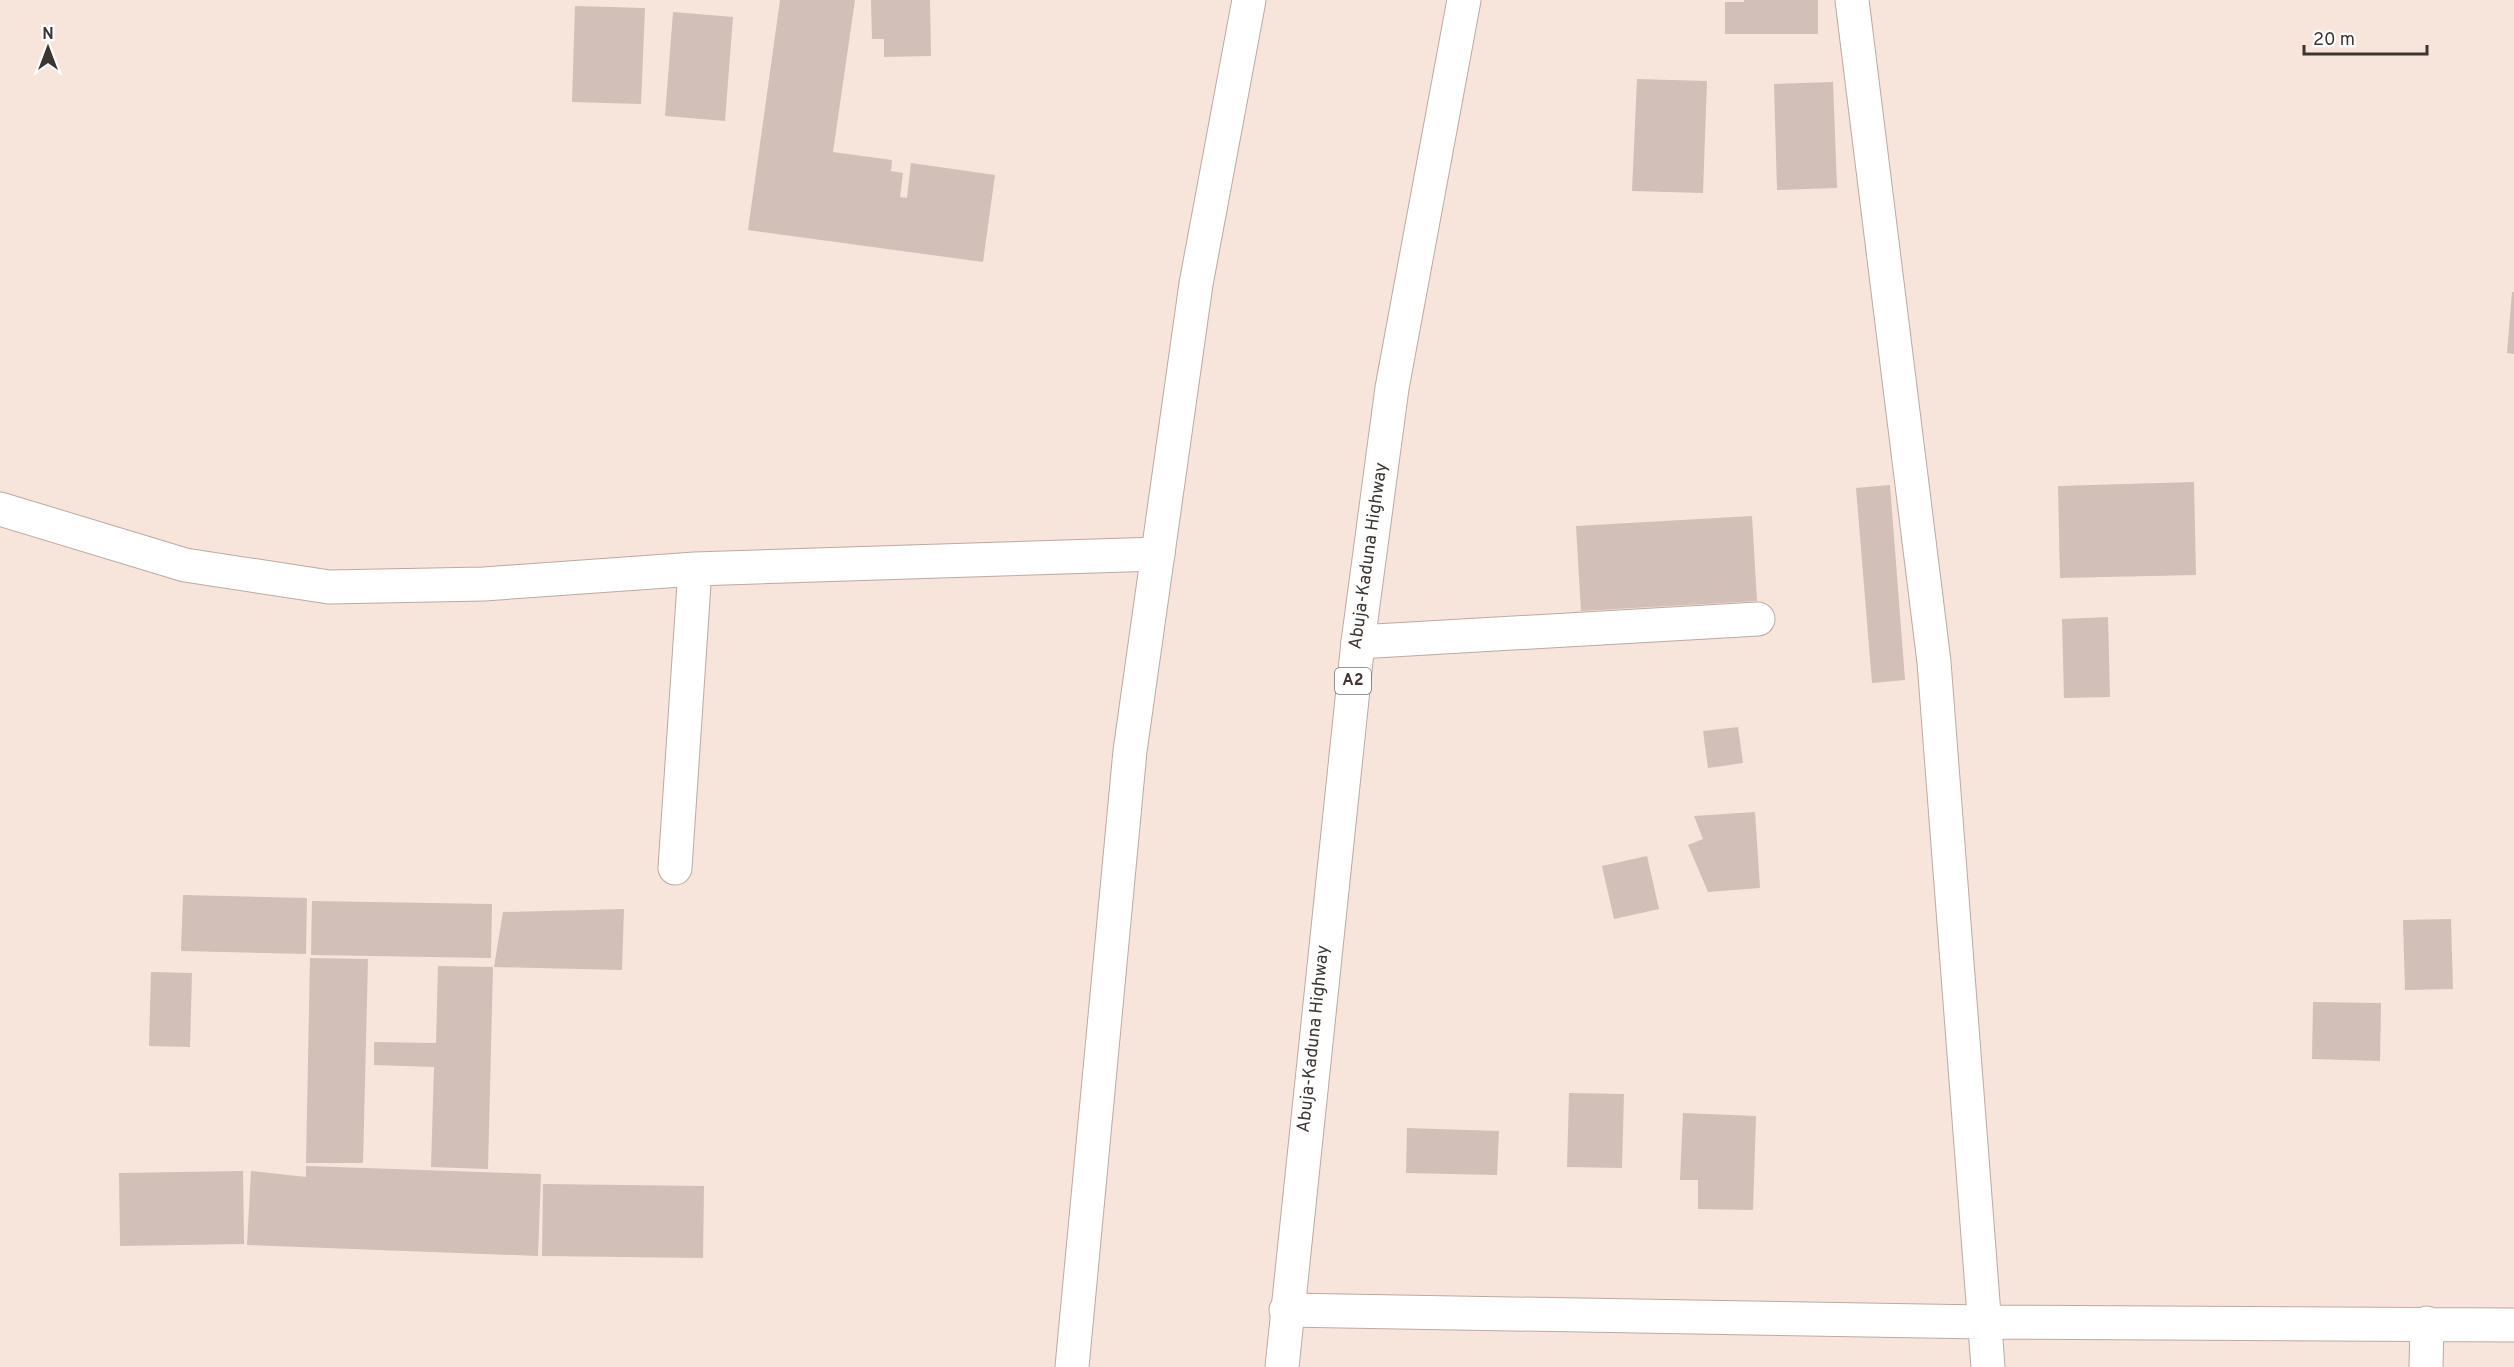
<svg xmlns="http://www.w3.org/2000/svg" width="2514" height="1367" font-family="Overpass,sans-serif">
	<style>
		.building { fill: #d2bfb7 }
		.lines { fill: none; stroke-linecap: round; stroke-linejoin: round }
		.minor-casing { stroke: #bcaaa1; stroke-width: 35 }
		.highway-casing { stroke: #bcaaa1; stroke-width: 35 }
		.minor { stroke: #fff; stroke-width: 33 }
		.highway { stroke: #fff; stroke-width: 33 }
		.labels { text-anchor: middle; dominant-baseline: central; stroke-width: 4.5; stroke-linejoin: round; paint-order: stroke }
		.shield { fill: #fff; stroke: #76726f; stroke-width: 1.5 }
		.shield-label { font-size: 16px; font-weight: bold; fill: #3c3531 }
		.street-label { font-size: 18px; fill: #3c3531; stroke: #fff }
	</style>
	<rect width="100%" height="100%" fill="#f7e4db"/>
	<path class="building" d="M780,0H855L833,152L892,160L891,171L903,173L900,197L907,198L911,163L995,175L983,262L748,230Z
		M871,0H930L931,56L884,57V39H872Z
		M1744,0H1818V34H1725V2H1744Z
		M575,6L645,8L641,104L572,102Z
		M673,12L733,17L725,121L665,116Z
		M1637,79L1707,81L1703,193L1632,191Z
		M1833,82L1837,188L1777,190L1774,84Z
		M2512,292H2514V354L2507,353Z
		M2194,482L2196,575L2060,578L2058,486Z
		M1890,485L1905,680L1872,683L1856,488Z
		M1752,516L1757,601L1581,611L1576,526Z
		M2108,617L2110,697L2064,698L2062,619Z
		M1738,727L1743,763L1708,768L1703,731Z
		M1755,812L1760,888L1708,892L1688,845L1703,839L1694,816Z
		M1647,856L1659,909L1614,919L1602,866Z
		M183,895L307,898L306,954L181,951Z
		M312,901L492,904L491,958L311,955Z
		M624,909L622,970L494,967L503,912Z
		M2451,919L2453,989L2405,990L2403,920Z
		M310,958L368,959L363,1163H306Z
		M438,966L493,967L488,1169L431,1167L434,1067L374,1065V1042L436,1043Z
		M151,972L192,973L190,1047L149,1046Z
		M2313,1002L2381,1003L2380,1061L2312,1059Z
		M1569,1093L1624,1094L1622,1168L1567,1167Z
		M1683,1113L1756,1116L1753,1210L1698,1209V1180H1680Z
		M1407,1128L1499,1131L1497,1175L1406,1173Z
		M306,1166L541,1174L538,1256L247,1245L251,1171L306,1177Z
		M243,1171L244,1244L120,1246L119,1173Z
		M543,1184L704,1186L703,1258L542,1256Z"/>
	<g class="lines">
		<g class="minor-casing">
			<path id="minor" d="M1852,0L1934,662L1988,1367
				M0,509L185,565L329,587L484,584L695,569L1158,554
				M1358,642L1758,619
				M675,868L695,569
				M1286,1310L1983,1322L2514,1325
				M2426,1367L2427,1323"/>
		</g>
		<g class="highway-casing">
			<path id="highway" d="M1072,1367L1130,751L1196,284L1249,0
				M1282,1367L1358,642L1392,388L1464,0"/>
		</g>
		<use href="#minor" class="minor"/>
		<use href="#highway" class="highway"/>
	</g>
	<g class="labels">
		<rect class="shield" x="1335" y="668" width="36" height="26" rx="4.5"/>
		<g class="shield-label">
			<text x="1353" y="681">A2</text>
		</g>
		<g class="street-label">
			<text transform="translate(1369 556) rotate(-82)">Abuja-Kaduna Highway</text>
			<text transform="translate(1314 1039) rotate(-84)">Abuja-Kaduna Highway</text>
		</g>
	</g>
	<g transform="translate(48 48)" stroke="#ffffff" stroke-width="4.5" paint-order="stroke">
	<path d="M0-4.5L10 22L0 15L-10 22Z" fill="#3c3531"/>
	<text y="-9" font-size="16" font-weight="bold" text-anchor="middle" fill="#3c3531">N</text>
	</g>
	<path d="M2304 45v9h123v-9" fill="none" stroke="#3c3531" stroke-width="3"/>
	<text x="2313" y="45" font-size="18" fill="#3c3531" stroke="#ffffff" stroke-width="4.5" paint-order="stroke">20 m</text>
</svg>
